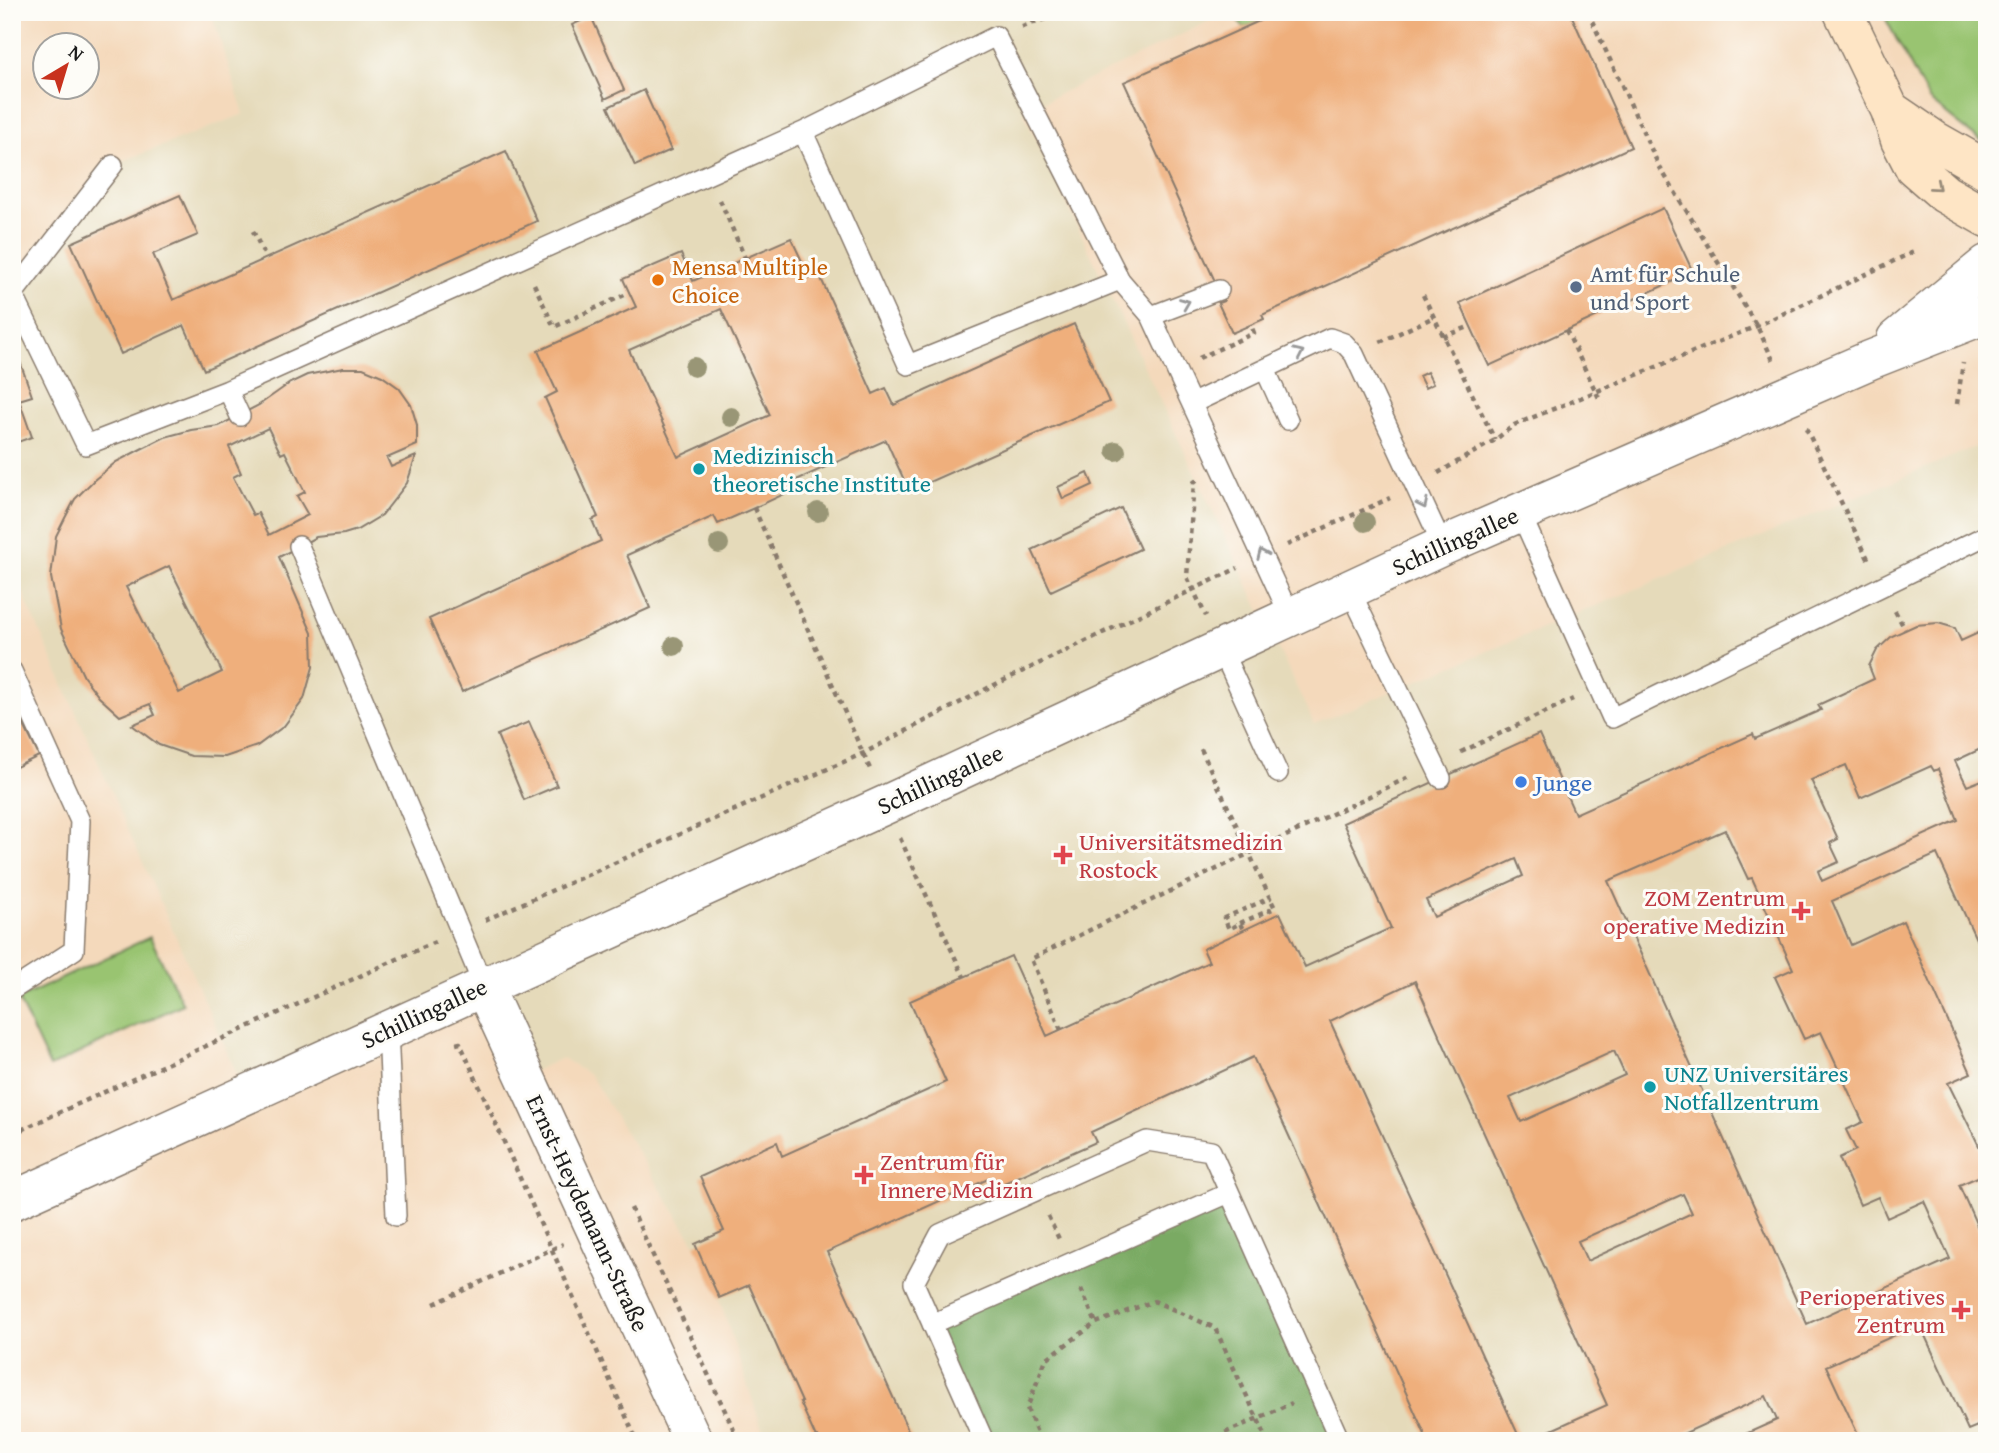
<svg xmlns="http://www.w3.org/2000/svg" width="1999" height="1453" font-family="'Gentium Book Plus',serif">
	<style>
		.built { fill: #e5daba }
		.green { fill: #99c471; stroke: #5a7046; stroke-width: 2 }
		.forest { fill: #7aaa63; stroke: #4b6340; stroke-width: 2 }
		.building { fill: #efaf7c; fill-rule: evenodd }
		.lines { fill: none; stroke-linecap: round; stroke-linejoin: round }
		.lane-casing { stroke: #887a6c; stroke-width: 22 }
		.street-casing { stroke: #887a6c; stroke-width: 41 }
		.secondary-casing { stroke: #887a6c; stroke-width: 41 }
		.path { stroke: #887a6c; stroke-width: 4.5; stroke-dasharray: 5 5; stroke-linecap: butt }
		.lane { stroke: #fff; stroke-width: 19 }
		.street { stroke: #fff; stroke-width: 38 }
		.secondary { stroke: #fee5c5; stroke-width: 38 }
		.tree { fill: #999676 }
		.oneway { stroke: #988b79 }
		.oneway2 { stroke: #999 }
		.food-dot { fill: #e8710a; stroke: #fdfcf7; stroke-width: 2.5 }
		.service-dot { fill: #5c6f8a; stroke: #fdfcf7; stroke-width: 2.5 }
		.culture-dot { fill: #0f9aa8; stroke: #fdfcf7; stroke-width: 2.5 }
		.shop-dot { fill: #3f7fe0; stroke: #fdfcf7; stroke-width: 2.5 }
		.health-dot { fill: #e0444e; stroke: #fdfcf7; stroke-width: 2.5 }
		.labels { text-anchor: middle; dominant-baseline: central; stroke-width: 6; stroke-linejoin: round; paint-order: stroke }
		.food-label { font-size: 24px; fill: #c56008; stroke: #fdfcf7; text-anchor: start }
		.service-label { font-size: 24px; fill: #4e5e75; stroke: #fdfcf7; text-anchor: start }
		.culture-label { font-size: 24px; fill: #0d838f; stroke: #fdfcf7; text-anchor: start }
		.street-label { font-size: 24px; fill: #1c1c1c; stroke: #fdfcf7 }
		.shop-label { font-size: 24px; fill: #366cbe; stroke: #fdfcf7; text-anchor: start }
		.health-label { font-size: 24px; fill: #be3a42; stroke: #fdfcf7; text-anchor: start }
	</style>
	<rect width="100%" height="100%" fill="#fdfcf7"/>
	<filter id="ink" filterUnits="userSpaceOnUse"><feTurbulence type="fractalNoise" baseFrequency=".0143" numOctaves="2"/><feDisplacementMap in="SourceGraphic" scale="14" xChannelSelector="R" yChannelSelector="G"/><feConvolveMatrix kernelMatrix="1 2 1 2 8 2 1 2 1" color-interpolation-filters="sRGB"/></filter>
	<filter id="wash" filterUnits="userSpaceOnUse"><feTurbulence type="fractalNoise" baseFrequency=".00686" numOctaves="4" result="noise"/><feDisplacementMap in="SourceGraphic" scale="28" xChannelSelector="R" yChannelSelector="G"/><feGaussianBlur stdDeviation="1.57" result="paint"/><feColorMatrix in="noise" values="0 0 0 0 0 0 0 0 0 0 0 0 0 0 0 0 0 1.4 0 .05"/><feComposite in="paint" operator="in"/></filter>
	<g filter="url(#wash)">
		<rect width="100%" height="100%" fill="#f4d9bb"/>
		<path class="built" d="M211,12H507L512,15L509,12H1228L1055,96L1024,114L1314,724L1987,442V1441H766L719,1298L695,1244L590,1075L562,1058L525,1075L483,986L246,1094L12,569V295L113,165L244,114Z"/>
		<path class="green" d="M1231,12H1279L1244,28Z
			M1882,12H1987V142L1978,139L1929,100Z
			M150,937L183,1004L50,1067L18,999Z"/>
		<path class="forest" d="M1229,1193L1340,1441H984L932,1324Z"/>
		<g id="blocks">
			<path class="building" d="M1279,12H1570L1631,147L1262,315L1264,319L1232,333L1218,303L1224,301L1124,82Z
				M591,16L624,90L605,99L572,25Z
				M644,90L671,150L635,166L608,107Z
				M506,151L537,221L204,370L184,325L121,354L71,243L180,195L198,235L153,254L173,300Z
				M1663,208L1693,272L1489,366L1460,303Z
				M791,238L810,278L819,274L873,394L886,388L894,405L1074,324L1109,402L909,491L886,440L794,481L797,488L754,508L718,524L714,516L627,555L650,608L462,692L429,619L601,541L592,520L598,517L545,398L557,392L538,351L636,307L623,279L681,254L693,281ZM721,309L770,415L678,457L629,350Z
				M18,356L32,396L19,400L32,437L15,443L12,434V358Z
				M343,368H363L382,376L399,388L411,405L417,425V445L387,458L391,467L416,456L407,483L382,515L357,530L344,534L316,537L279,557L312,633L313,667L304,699L284,726L257,746L225,757L191,756L159,745L132,725L155,715L150,704L120,716L99,697L84,677L61,629L51,577L56,536L65,518L75,499L94,480L116,462L141,449L165,437L191,430L219,426L259,405L290,383L307,375ZM268,428L281,454L285,452L305,492L297,496L308,515L269,535L258,513L253,515L233,477L241,473L229,447ZM169,566L222,672L179,693L126,587Z
				M1427,372L1433,384L1425,388L1419,376Z
				M1088,473L1093,485L1063,499L1058,487Z
				M1121,508L1140,549L1051,591L1032,550Z
				M1938,623L1955,628L1961,641L1987,629V746L1955,761L1967,786L1987,778V963L1937,854L1832,901L1851,945L1903,921L1971,1073L1948,1083L1987,1162V1173L1959,1185L1985,1244L1987,1243V1422L1968,1430L1921,1327L1914,1329L1913,1327L1826,1366L1861,1441H1730L1777,1420L1766,1396L1674,1438L1675,1441H1527L1607,1405L1415,981L1330,1021L1521,1441H1428L1253,1057L1091,1132L1096,1142L993,1188L988,1179L827,1252L913,1441H820L818,1437L816,1438L800,1402H802L749,1285L719,1298L695,1244L724,1231L700,1177L777,1142L782,1156L946,1082L910,1001L1011,956L1047,1036L1209,962L1203,949L1280,913L1305,967L1391,928L1343,823L1539,734L1575,814L1753,734L1755,739L1821,710L1818,705L1874,679L1869,666L1877,650L1892,636L1916,625ZM1846,765L1860,798L1931,766L1934,771L1938,769L1958,820L1822,881L1818,871L1839,862L1830,843L1838,839L1811,780ZM1725,830L1748,879L1752,878L1793,969L1775,977L1804,1039L1821,1032L1863,1122L1846,1130L1856,1150L1839,1158L1860,1205L1878,1197L1887,1218L1924,1201L1950,1259L1807,1324L1608,881ZM1516,859L1523,876L1434,917L1426,900ZM1614,1051L1625,1075L1521,1122L1510,1098ZM1683,1194L1692,1213L1587,1261L1578,1241Z
				M12,701L39,756L12,769Z
				M529,722L557,786L524,800L497,735Z"/>
		</g>
	</g>
	<g filter="url(#ink)">
		<use href="#blocks" fill-opacity="0" stroke="#887a6c" stroke-width="2"/>
		<g class="lines">
			<g class="lane-casing">
				<path id="lane" d="M803,132L908,365L1120,280
					M113,165L13,294L86,445L228,390
					M1151,316L1219,290
					M1265,369L1288,420
					M1193,403L1330,338L1344,343L1354,354L1443,546
					M240,416L228,390L803,132L996,36L1120,280L1151,316L1290,616
					M1520,512L1612,718L1987,535
					M299,546L483,985
					M1349,588L1441,778
					M1221,648L1278,773
					M12,671L80,821L74,950L12,990
					M388,1029L396,1216
					M932,1324L1229,1193
					M984,1441L914,1283L940,1234L1147,1141L1211,1151L1340,1441"/>
			</g>
			<g class="street-casing">
				<path id="street" d="M1896,339L1987,264
					M483,985L693,1441
					M12,1201L885,805L1443,546L1870,360L1987,314"/>
			</g>
			<g class="secondary-casing">
				<path id="secondary" d="M1843,12L1890,110L1900,140L1914,167L1945,194L1987,218
					M1890,110L1934,140L1987,170"/>
			</g>
			<path class="path" d="M1588,12L1659,166L1757,326L1773,360
				M1022,27L1065,12
				M720,200L745,258
				M253,231L266,258
				M534,284L554,327L629,293
				M1423,295L1495,440
				M1566,330L1599,398
				M1443,337L1471,326
				M1380,342L1434,317
				M1199,358L1254,333L1251,325
				M1957,404L1963,363
				M1806,428L1870,563
				M1438,473L1495,440L1514,425L1757,326L1917,250
				M1197,480L1194,482L1187,577L1206,616
				M754,508L870,769
				M1287,545L1390,498
				M1895,611L1905,629
				M1201,749L1270,898L1224,918L1229,929L1240,923L1243,930
				M1461,752L1573,699
				M900,838L964,977
				M485,920L864,753L988,688L1238,568
				M1240,923L1275,908L1270,898
				M1061,1030L1031,959C1156,897 1283,838 1409,777
				M456,1044L460,1043L637,1441
				M12,1134L435,942
				M631,1208L739,1441
				M1048,1216L1059,1239
				M1081,1289L1096,1323
				M434,1304L563,1244
				M1040,1441L1027,1408L1046,1359L1096,1323L1154,1301L1215,1328L1268,1441
				M1207,1441L1292,1403"/>
			<use href="#lane" class="lane"/>
			<use href="#street" class="street"/>
			<use href="#secondary" class="secondary"/>
		</g>
		<g class="tree">
			<circle cx="694" cy="367" r="10"/>
			<circle cx="731" cy="417" r="10"/>
			<circle cx="1116" cy="451" r="10"/>
			<circle cx="818" cy="512" r="10"/>
			<circle cx="1365" cy="522" r="10"/>
			<circle cx="719" cy="544" r="10"/>
			<circle cx="674" cy="646" r="10"/>
		</g>
		<defs><path id="oneway-chevron" d="M-2-3.5L2.5 0L-2 3.5" fill="none" stroke-width="1.6" stroke-linecap="round" stroke-linejoin="round" transform="scale(1.75)"/></defs>
		<use class="oneway" href="#oneway-chevron" transform="translate(1936 186) rotate(40)"/>
		<g class="oneway2">
			<use href="#oneway-chevron" transform="translate(1185 303) rotate(-22)"/>
			<use href="#oneway-chevron" transform="translate(1299 353) rotate(-25)"/>
			<use href="#oneway-chevron" transform="translate(1423 504) rotate(64)"/>
			<use href="#oneway-chevron" transform="translate(1262 554) rotate(-114)"/>
		</g>
	</g>
	<circle class="food-dot" cx="658" cy="280" r="7"/>
	<circle class="service-dot" cx="1576" cy="287" r="7"/>
	<g class="culture-dot">
		<circle cx="699" cy="469" r="7"/>
		<circle cx="1650" cy="1087" r="7"/>
	</g>
	<circle class="shop-dot" cx="1521" cy="782" r="7"/>
	<g class="health-dot">
		<path d="M1059.5 844.5h7v7h7v7h-7v7h-7v-7h-7v-7h7z"/>
		<path d="M1797.5 900.5h7v7h7v7h-7v7h-7v-7h-7v-7h7z"/>
		<path d="M860.5 1164.5h7v7h7v7h-7v7h-7v-7h-7v-7h7z"/>
		<path d="M1957.5 1299.5h7v7h7v7h-7v7h-7v-7h-7v-7h7z"/>
	</g>
	<g class="labels">
		<g class="food-label">
			<text x="672" y="266">Mensa Multiple<tspan x="672" dy="28">Choice</tspan></text>
		</g>
		<g class="service-label">
			<text x="1590" y="273">Amt für Schule<tspan x="1590" dy="28">und Sport</tspan></text>
		</g>
		<g class="culture-label">
			<text x="713" y="455">Medizinisch<tspan x="713" dy="28">theoretische Institute</tspan></text>
			<text x="1664" y="1073">UNZ Universitäres<tspan x="1664" dy="28">Notfallzentrum</tspan></text>
		</g>
		<g class="street-label">
			<text transform="translate(1455 541) rotate(-24)">Schillingallee</text>
			<text transform="translate(940 779) rotate(-25)">Schillingallee</text>
			<text transform="translate(424 1013) rotate(-25)">Schillingallee</text>
			<text transform="translate(588 1213) rotate(65)">Ernst-Heydemann-Straße</text>
		</g>
		<g class="shop-label">
			<text x="1535" y="782">Junge</text>
		</g>
		<g class="health-label">
			<text x="1079" y="841">Universitätsmedizin<tspan x="1079" dy="28">Rostock</tspan></text>
			<text x="1785" y="897" text-anchor="end">ZOM Zentrum<tspan x="1785" dy="28">operative Medizin</tspan></text>
			<text x="880" y="1161">Zentrum für<tspan x="880" dy="28">Innere Medizin</tspan></text>
			<text x="1945" y="1296" text-anchor="end">Perioperatives<tspan x="1945" dy="28">Zentrum</tspan></text>
		</g>
	</g>
	<rect width="1999" height="1453" fill="none" stroke="#fdfcf7" stroke-width="42"/>
	<g transform="translate(66 66) rotate(38)"><circle r="33" fill="#fdfcf7" stroke="#a3a29f" stroke-width="2"/>
	<path d="M0-5L12 26L0 18L-12 26Z" fill="#c8321e"/>
	<text y="-10" font-size="19" font-weight="bold" text-anchor="middle" fill="#1c1c1c">N</text>
	</g>
</svg>
